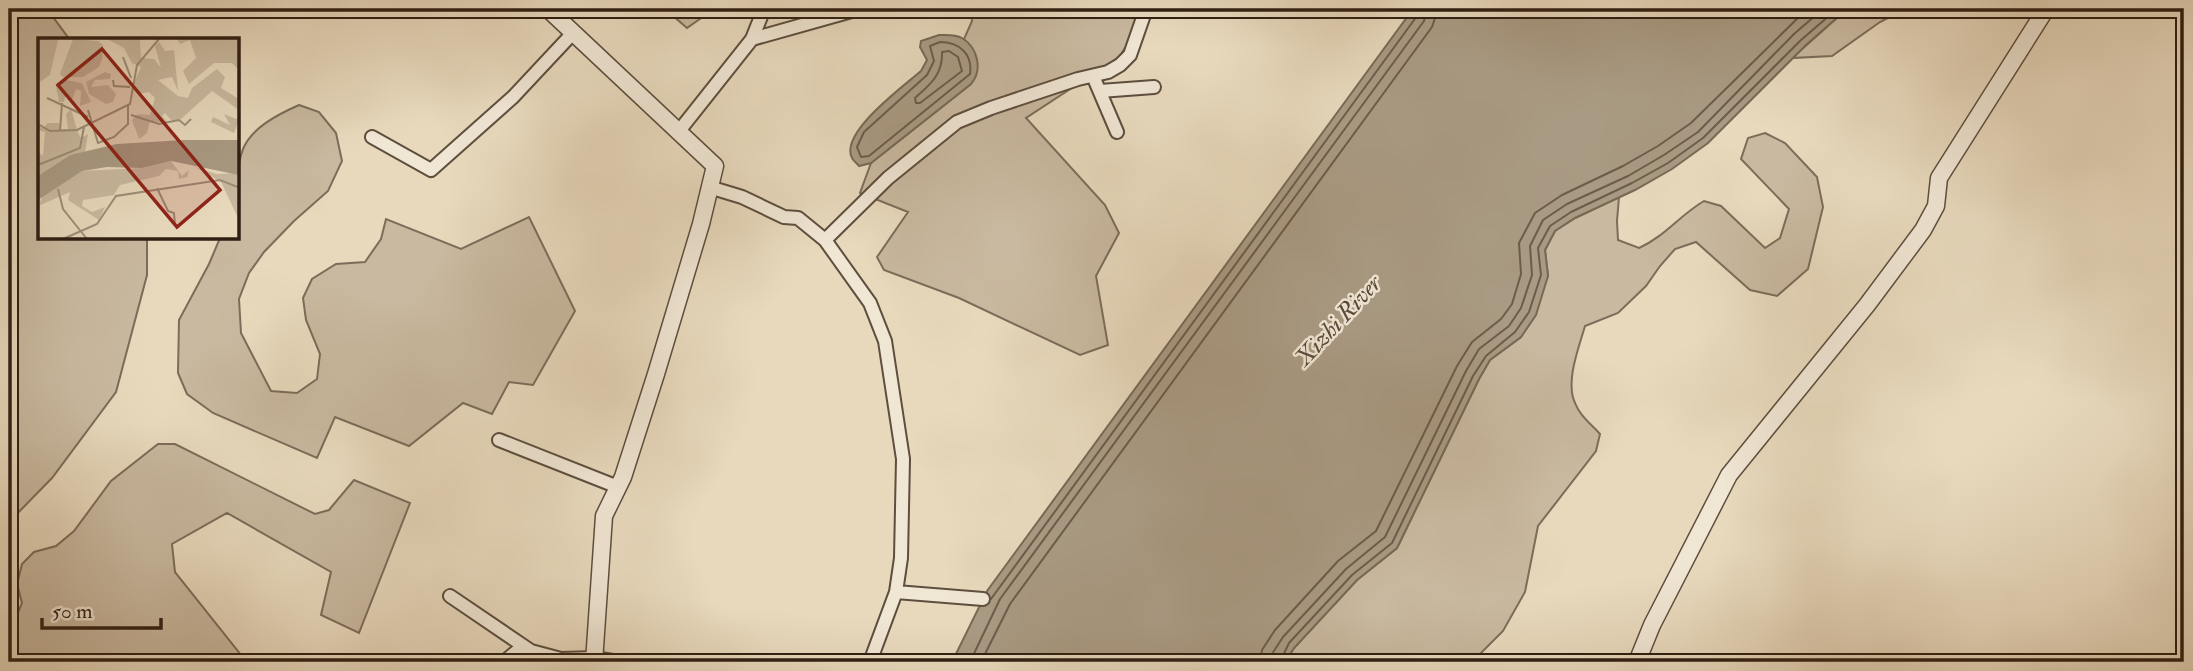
<svg xmlns="http://www.w3.org/2000/svg" width="2193" height="671" font-family="'IM FELL Double Pica',serif">
	<style>
		.green { fill: #c9b9a0; stroke: #7c6c5a; stroke-width: 2 }
		.water { fill: #a99a83; stroke: #786956; stroke-width: 2 }
		.lines { fill: none; stroke-linecap: round; stroke-linejoin: round }
		.shore { stroke: #6c5c4b; stroke-width: 2 }
		.minor-casing { stroke: #5d4e3e; stroke-width: 16 }
		.tertiary-casing { stroke: #5d4e3e; stroke-width: 19 }
		.minor { stroke: #f0e6d4; stroke-width: 12 }
		.tertiary { stroke: #f0e6d4; stroke-width: 16 }
		.labels { text-anchor: middle; dominant-baseline: central; stroke-width: 5; stroke-linejoin: round; paint-order: stroke }
		.water-label { font-size: 24px; font-style: italic; fill: #5a4a3a; stroke: #f0e6d4 }
		.inset-road { fill: none; stroke: #9e8f79; stroke-width: 2 }
		.view { fill: #8f2418; fill-opacity: 0.15; stroke: #8f2418; stroke-width: 3.5 }
		.inset-edge { fill: none; stroke: #2f1f13; stroke-width: 3.5 }
	</style>
	<rect width="100%" height="100%" fill="#e8d9bd"/>
	<filter id="stains"><feTurbulence type="fractalNoise" baseFrequency=".00286" numOctaves="4"/><feColorMatrix values="0 0 0 0 .2 0 0 0 0 .09 0 0 0 0 .02 0 0 0 .5 -.17"/></filter>
	<radialGradient id="worn" r=".72"><stop offset=".6" stop-color="#630" stop-opacity="0"/><stop offset="1" stop-color="#630" stop-opacity=".3"/></radialGradient>
	<path class="green" d="M9,9H47L70,40H40V238H147V275L116,392L52,478L9,522Z
		M665,9H714L687,28Z
		M971,9H1151L1119,57L1026,118L1105,205L1119,233L1096,276L1108,345L1080,355L959,298L884,270L877,257L908,212L860,193L871,163L971,84L972,49L964,39L972,21Z
		M1847,9H1905L1880,22L1832,56L1792,58Z
		M299,105L319,112L336,133L342,161L328,191L294,221L264,252L249,273L239,299L241,333L271,391L297,393L317,379L320,354L306,320L303,298L312,279L336,264L365,262L381,239L386,219L461,249L529,217L575,311L533,385L509,382L492,414L463,403L409,446L335,417L317,458L213,413L187,394L178,373L179,320L209,264L220,238H238C238,214 234,171 243,149C252,127 279,114 299,105Z
		M1765,133L1785,143L1817,177L1823,207L1808,269L1777,296L1750,290L1696,242L1675,249L1660,266L1646,286L1618,313L1585,326C1579,347 1565,382 1575,403C1580,416 1591,424 1600,434L1596,451L1538,526L1525,592L1503,631L1472,662H1285L1294,648L1357,580L1397,548L1479,379L1490,360L1521,337L1548,276L1545,250L1555,231L1575,218L1619,197L1617,221L1618,240L1639,248C1664,237 1680,215 1704,201L1721,206L1765,248L1780,238L1789,209L1741,159L1748,138Z
		M158,444H175L315,514L329,510L354,480L410,503L359,633L321,615L331,572L227,513L172,544L175,572L241,655L239,662H9V634L22,603L17,584L22,564L34,552L56,546L74,531L111,481Z"/>
	<path class="water" d="M1413,9H1847L1806,45L1708,143L1672,169L1635,190L1575,218L1555,231L1545,250L1548,276L1536,315L1521,337L1490,360L1479,379L1397,548L1357,580L1294,648L1285,662H952L987,591Z
		M939,35C947,35 955,34 962,38C978,48 983,70 971,84L871,163L859,166C857,163 853,161 852,158C839,133 904,86 921,71L927,60L920,47L921,41Z"/>
	<g class="lines">
		<path class="shore" d="M940,42C959,42 973,54 970,74L869,156L861,157L857,147L864,132L927,75L934,61L930,46Z
			M949,51L958,57L962,71L920,103H916L915,98C931,84 943,74 942,52Z
			M991,599L1417,16L1418,9
			M970,662L1000,599L1424,21L1427,9
			M981,662L1010,604L1432,27L1438,9
			M1260,662L1262,650L1275,630L1338,561L1376,531L1457,366L1472,342L1501,319L1512,304L1521,274L1519,243L1535,213L1562,195L1623,166L1658,146L1691,123L1807,9
			M1271,662L1272,654L1283,637L1346,569L1385,537L1466,371L1479,349L1509,326L1521,308L1532,275L1530,246L1543,220L1567,204L1628,176L1664,155L1698,132L1794,34L1823,9
			M1280,662L1289,643L1352,575L1392,543L1473,376L1486,356L1515,332L1529,312L1541,275L1538,248L1550,226L1571,212L1632,183L1668,163L1703,138L1801,40L1837,9"/>
		<g class="minor-casing">
			<path id="minor" d="M752,39L859,9
				M1093,76L1117,132
				M1100,91L1154,87
				M679,131L752,39L764,9
				M372,137L431,170L513,97L572,34
				M709,187L742,197L784,217L798,218L825,240L870,303L885,341L903,459L901,558L896,592L870,662
				M825,240L888,178L957,122L991,108L1078,79L1108,72L1120,65L1130,55L1146,9
				M499,440L618,487
				M896,592L983,599
				M450,596L531,651L561,659L595,658L618,662
				M504,662L523,646"/>
		</g>
		<g class="tertiary-casing">
			<path id="tertiary" d="M548,9L715,166L701,224L656,374L623,477L604,516L594,662
				M1637,662L1652,625L1729,475L1867,305L1923,230L1936,206L1939,178L2046,9"/>
		</g>
		<use href="#minor" class="minor"/>
		<use href="#tertiary" class="tertiary"/>
	</g>
	<g class="labels">
		<g class="water-label">
			<text transform="translate(1338 321) rotate(-47)">Xizhi River</text>
		</g>
	</g>
	<g transform="translate(38 38)">
		<rect width="201" height="201" fill="#e8d9bd"/>
		<path d="M0,1L20,2L12,37L0,45ZM35,1L60,3L65,7L64,21L61,29L45,39H25L22,36ZM69,1H102L103,20L116,21L123,30L117,8L121,4L127,13L136,12L140,53L134,39L120,42L140,58L150,60L154,50L179,31L187,39L183,50L201,61V72L174,53L143,81L135,84L127,75L124,78L130,85L112,83L109,95L101,101L94,82L100,76L112,77L117,60L111,54L99,56L96,45L103,29L94,25L86,10ZM139,1H201V32L194,25H176L151,46L145,33L158,20L152,2L142,6ZM67,34L73,36L72,41L57,42L53,49L70,47L78,56L75,64L68,66L51,56L48,44ZM28,42L44,45L53,64L42,68L43,53L38,51L34,62L28,56L26,64H21L18,48ZM33,71L40,95L43,100L50,96L47,114L32,117L0,138V114L5,118L7,94L0,92V88L5,90L10,85H21L23,91H30L28,76ZM186,76L201,82L196,95L173,84L175,79L192,87ZM133,123L144,138L151,132L149,139L141,141L140,133L128,131L121,138L82,147L76,157L45,162L44,168L54,174L67,169L61,182L30,162L32,154L0,168L7,154L44,133L104,130ZM157,129L179,136L199,135L201,182L183,144Z" fill="#c9b9a0"/>
		<path d="M146,102H201V137L133,123L104,130L69,129L44,133L0,162V138L32,117L79,106Z" fill="#a99a83"/>
		<path class="inset-road" d="M85,19L93,40M75,42L76,48L92,49M9,60L50,79M50,72L60,105L76,99L90,86V67M93,77L121,86L141,82L147,87L153,81M0,86L12,93L39,92L92,66L99,27L121,1M22,93L24,65M0,127L42,110L46,89M119,150L130,173L136,175L137,187M20,151L25,171L49,201M25,201L59,186L78,158L182,142L202,150"/>
		<path class="view" d="M64,11L182,152L139,189L20,47Z"/>
		<rect width="201" height="201" class="inset-edge"/>
	</g>
	<rect width="2193" height="671" fill="none" stroke="#e8d9bd" stroke-width="35"/>
	<rect x="10" y="10" width="2172" height="650" fill="none" stroke="#2f1f13" stroke-width="3.5"/>
	<rect x="18" y="18" width="2158" height="636" fill="none" stroke="#2f1f13" stroke-width="2"/>
	<path d="M42 618v10h119v-10" fill="none" stroke="#2f1f13" stroke-width="3.5"/>
	<text x="52" y="618" font-size="21" fill="#2f1f13" stroke="#f0e6d4" stroke-width="5" paint-order="stroke">50 m</text>
	<rect width="100%" height="100%" filter="url(#stains)"/>
	<rect width="100%" height="100%" fill="url(#worn)"/>
</svg>
